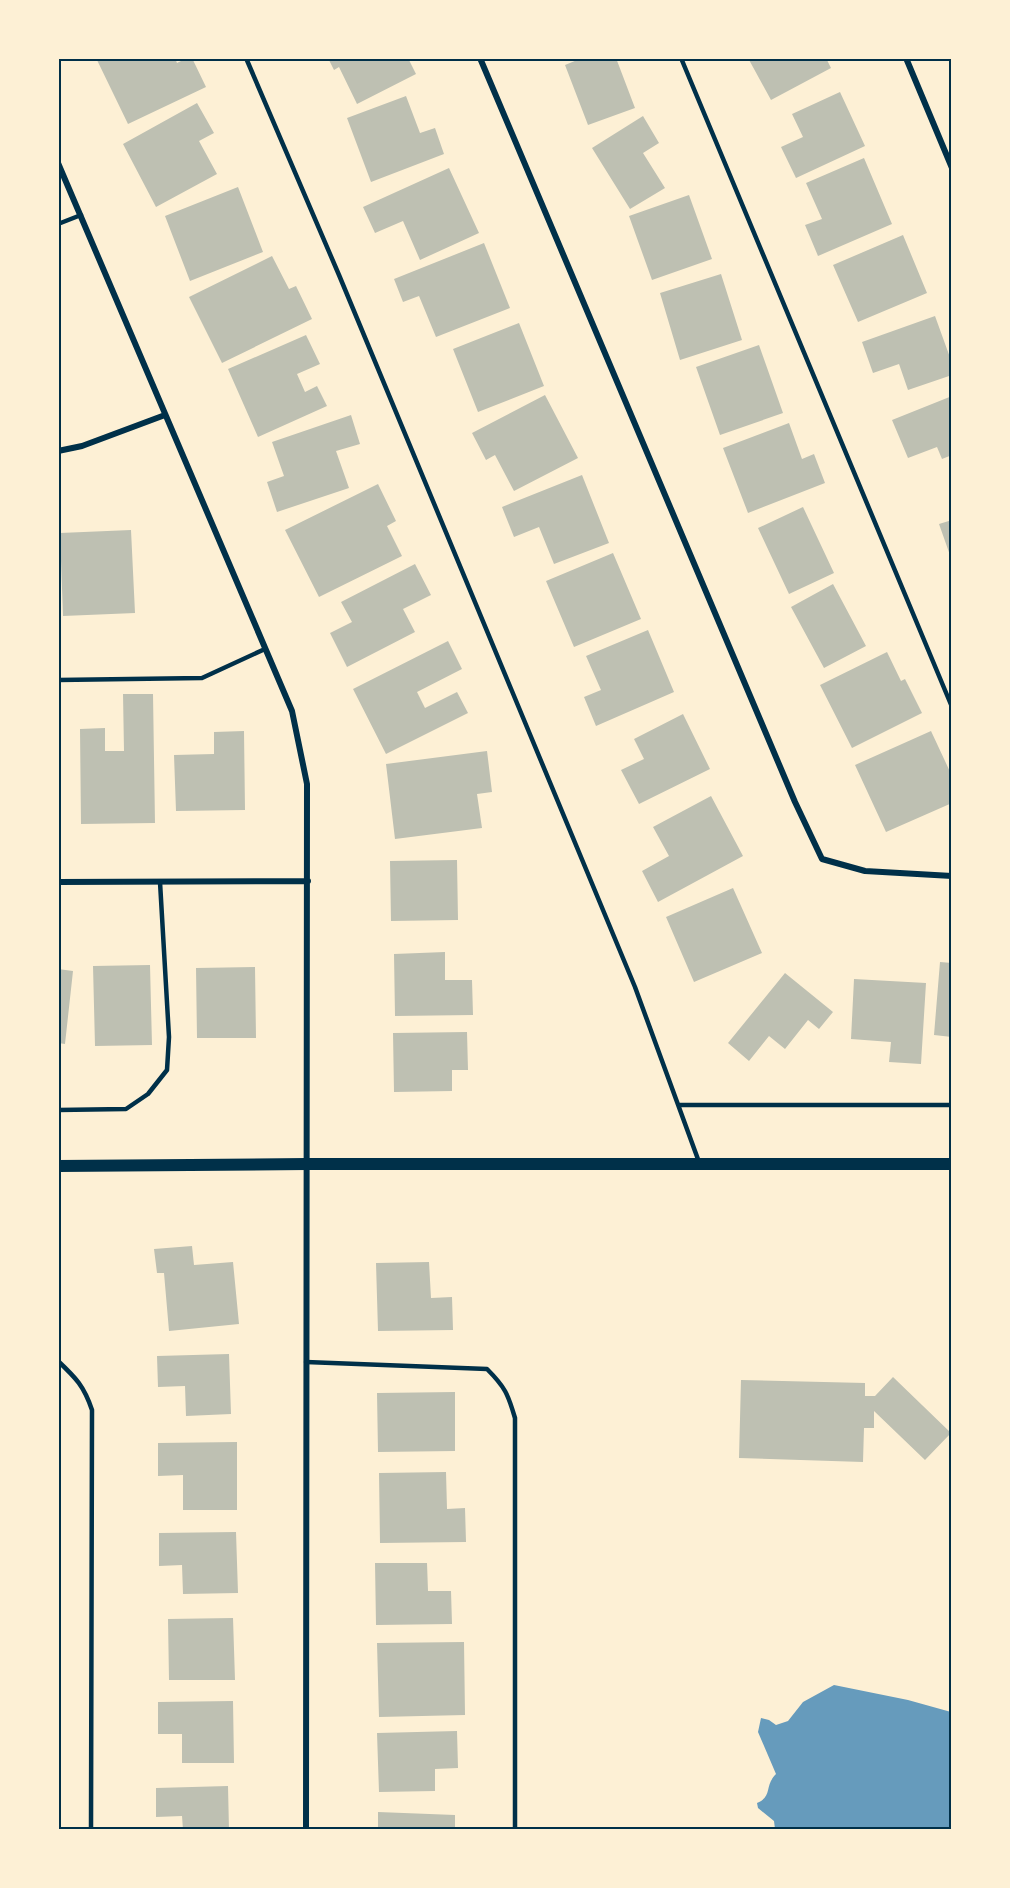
<svg xmlns="http://www.w3.org/2000/svg" width="1010" height="1888" font-family="'Work Sans',sans-serif">
	<style>
		.water { fill: #669bbc }
		.building { fill: #bec0b2 }
		.lines { fill: none; stroke-linecap: round; stroke-linejoin: round }
		.service { stroke: #003049; stroke-width: 4.5 }
		.minor { stroke: #003049; stroke-width: 6 }
		.secondary { stroke: #003049; stroke-width: 12 }
		.neatline { fill: none; stroke: #003049; stroke-width: 2 }
	</style>
	<rect width="100%" height="100%" fill="#fdf0d5"/>
	<path class="water" d="M834,1685L908,1700L951,1712V1829H775L774,1821L758,1808L757,1803C773,1796 764,1786 776,1774L758,1732L761,1718L769,1720L776,1725L788,1721L803,1702Z"/>
	<path class="building" d="M100,58H175L177,63L187,58H192L206,87L128,124L97,60Z
		M328,58H408L416,74L357,104L339,67L334,70Z
		M582,58H616L635,108L588,125L565,65Z
		M748,58H826L831,68L771,100Z
		M840,92L865,146L796,178L781,147L803,137L792,114Z
		M406,96L420,133L435,128L444,154L371,182L347,118Z
		M197,103L214,133L199,141L217,174L156,207L123,144Z
		M643,116L659,143L643,153L665,188L630,209L592,148Z
		M864,158L892,224L818,256L805,225L822,219L806,183Z
		M449,168L479,233L420,260L403,221L375,233L363,207Z
		M238,187L263,252L190,281L165,216Z
		M689,195L712,259L652,280L629,216Z
		M903,235L927,293L858,322L833,265Z
		M484,243L510,308L436,337L419,296L403,302L394,279Z
		M272,256L289,289L296,286L312,319L222,363L189,297Z
		M721,274L742,340L680,360L660,293Z
		M935,316L952,363V375L908,390L899,364L873,373L862,342Z
		M519,323L544,386L478,412L453,349Z
		M306,335L320,364L297,374L305,392L317,386L327,406L258,437L228,369Z
		M759,345L783,413L720,435L696,367Z
		M545,395L578,458L514,491L495,455L486,460L472,433Z
		M952,396V455L942,459L937,447L908,458L892,420Z
		M351,415L360,444L336,451L349,488L277,512L267,482L284,476L272,442Z
		M789,423L802,459L814,454L825,483L748,513L723,448Z
		M582,475L609,543L554,564L539,527L514,537L502,507Z
		M378,484L396,521L387,526L402,556L319,597L285,530Z
		M803,507L834,573L789,594L758,528Z
		M952,520V558H951L939,524Z
		M131,530L135,613L63,616L60,533Z
		M613,553L641,619L574,647L546,581Z
		M415,564L431,595L403,609L415,632L347,667L330,633L352,622L341,602Z
		M833,584L866,646L824,668L791,607Z
		M648,630L674,692L596,726L584,697L601,690L586,656Z
		M448,641L462,669L417,692L425,708L457,692L468,713L386,754L353,689Z
		M887,652L901,681L905,679L922,713L852,748L820,685Z
		M123,694H153L155,823L81,824L80,729L105,728V751H124Z
		M683,714L710,769L639,804L621,770L644,759L634,739Z
		M244,731L245,810L176,811L174,755L214,754V732Z
		M931,731L952,776V803L886,832L855,765Z
		M487,751L492,792L477,794L482,828L395,839L386,764Z
		M711,796L743,856L658,902L642,871L669,856L653,827Z
		M457,860L458,920L391,921L390,861Z
		M733,888L762,953L694,982L666,917Z
		M445,952V980H472L473,1015L395,1016L394,954Z
		M940,962L952,963V1037L934,1035Z
		M150,965L152,1045L95,1046L93,966Z
		M255,967L256,1038H197L196,968Z
		M58,969L73,971L65,1044L58,1043Z
		M785,973L833,1012L819,1029L808,1020L785,1049L769,1036L749,1061L728,1043Z
		M854,979L926,983L921,1064L889,1062L891,1042L851,1039Z
		M467,1032L468,1070H452V1091L394,1092L393,1033Z
		M192,1246L194,1265L233,1262L239,1324L169,1331L164,1273H157L154,1249Z
		M429,1262L431,1298L452,1297L453,1330L378,1331L376,1263Z
		M229,1354L231,1414L186,1416L185,1386L158,1387L157,1356Z
		M893,1377L951,1433L925,1460L874,1411V1428H864L863,1462L739,1458L741,1380L865,1383V1396H875Z
		M455,1392V1451L378,1452L377,1393Z
		M237,1442V1510H183V1475L158,1476V1443Z
		M446,1472L447,1509L465,1508L466,1542L380,1543L379,1473Z
		M236,1532L238,1593L183,1594L182,1565L159,1566V1533Z
		M375,1563H427L428,1591H451L452,1624L376,1625Z
		M233,1618L235,1680H169L168,1619Z
		M464,1642L465,1715L379,1717L377,1643Z
		M233,1701L234,1763H182V1734H158V1702Z
		M457,1731L458,1768L435,1769V1791L379,1792L377,1733Z
		M228,1786L229,1830H183L182,1816L156,1817V1788Z
		M378,1812L455,1815V1830H378Z"/>
	<g class="lines">
		<path class="service" d="M246,58L339,275L635,987L699,1162
			M681,58L952,707
			M58,224L81,215
			M58,680L202,678L265,649
			M679,1105H952
			M58,1110L126,1109L148,1094L167,1070L169,1037L160,882
			M58,1361C76,1378 84,1386 92,1410L91,1830
			M306,1362L487,1369C505,1387 508,1394 515,1418V1830"/>
		<path class="minor" d="M480,58L795,802L822,859L865,871L952,876
			M906,58L952,168
			M58,163L292,711L307,784L306,1830
			M58,451L82,446L165,415
			M58,882L308,881"/>
		<path class="secondary" d="M58,1166L307,1164H952"/>
	</g>
	<rect width="1010" height="1888" fill="none" stroke="#fdf0d5" stroke-width="120"/>
	<rect x="60" y="60" width="890" height="1768" class="neatline"/>
</svg>
